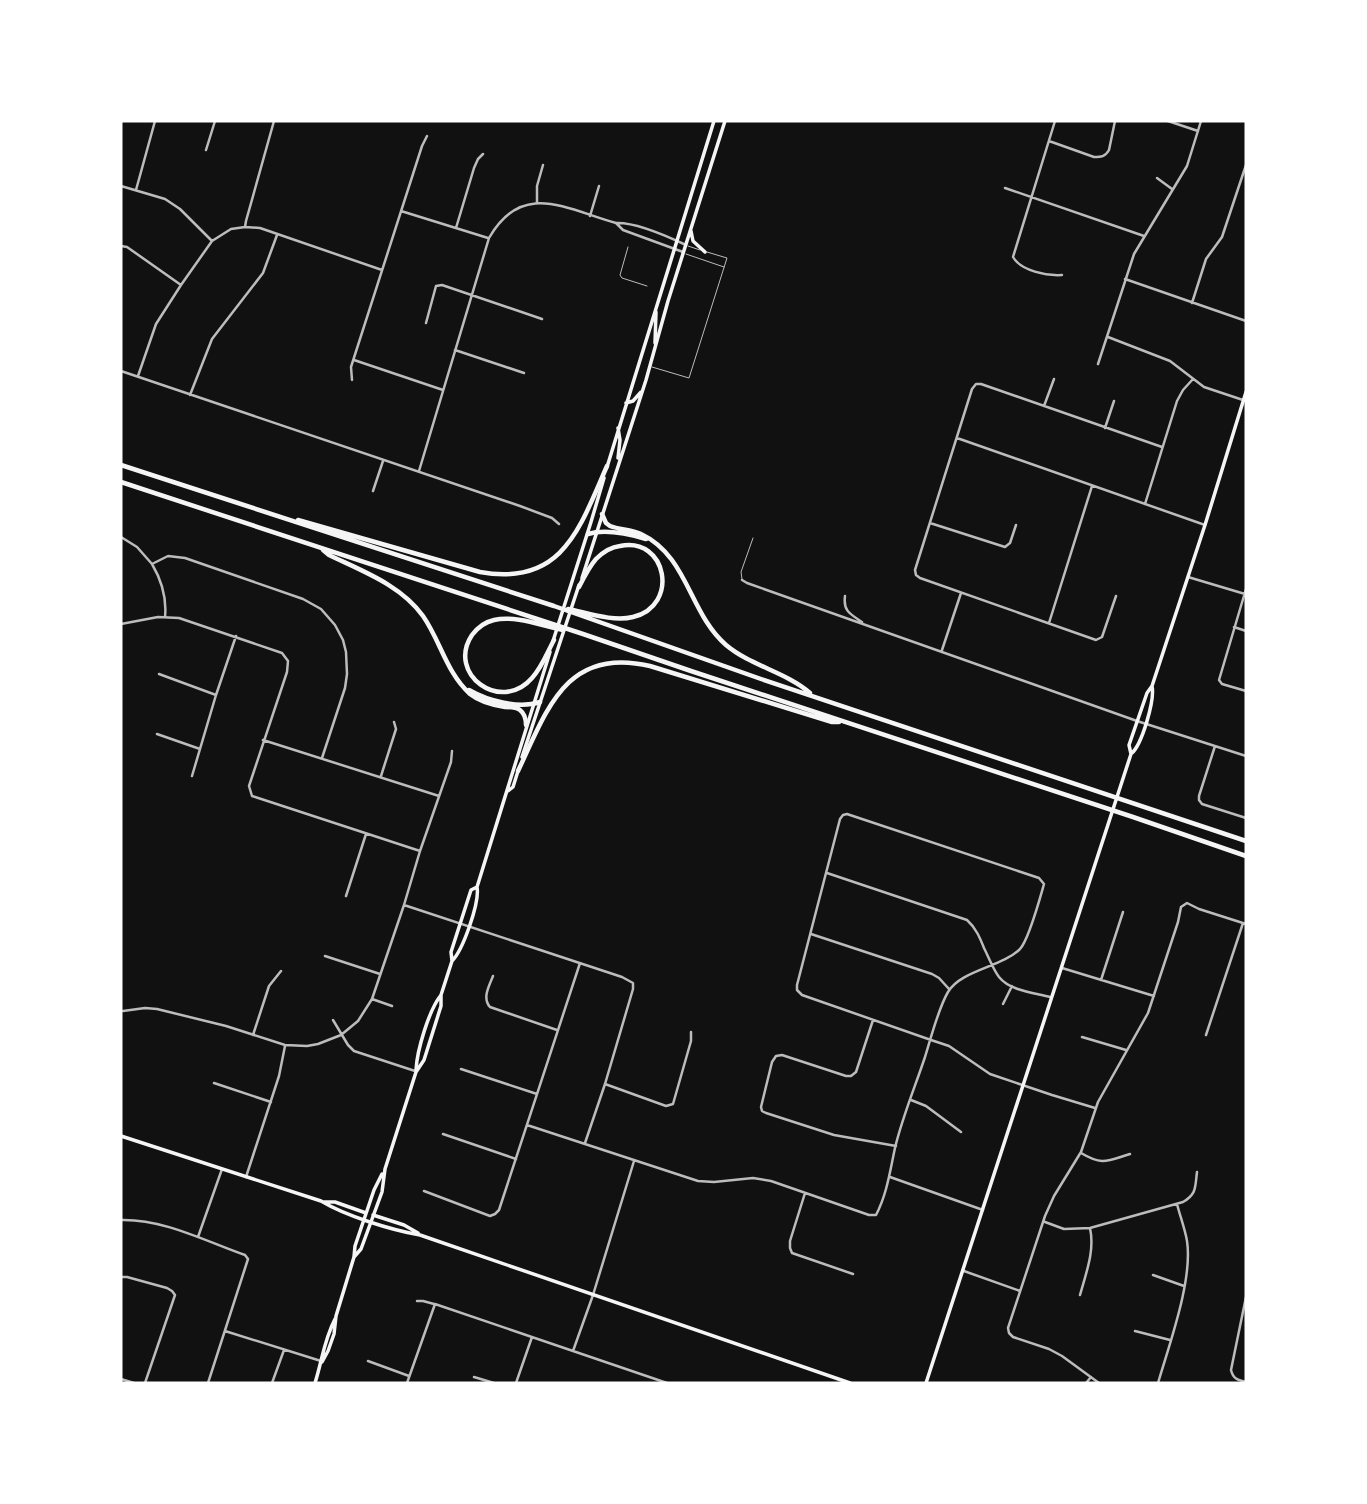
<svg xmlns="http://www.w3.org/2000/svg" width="1367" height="1504" font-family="'Source Sans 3',sans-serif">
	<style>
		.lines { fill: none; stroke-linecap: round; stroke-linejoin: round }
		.service { stroke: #bcbcbc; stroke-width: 1 }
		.minor { stroke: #bcbcbc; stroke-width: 2.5 }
		.secondary { stroke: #f5f5f5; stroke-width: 3.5 }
		.motorway { stroke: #f5f5f5; stroke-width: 4.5 }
	</style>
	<rect width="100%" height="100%" fill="#111"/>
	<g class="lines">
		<path class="service" d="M688,246L700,250
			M628,247L620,275L622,278L647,286
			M686,254L724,267
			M652,367L689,378L727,258L707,252
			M742,579L741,572L753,538"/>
		<path class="minor" d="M1055,121L1013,257C1021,271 1047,276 1062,275
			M1168,121L1198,131
			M1049,141L1094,157C1101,157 1105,157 1109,150L1115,121
			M206,150L215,121
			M1157,178L1172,189
			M121,186L165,199L180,209L212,241
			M1005,188L1144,236
			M136,190L155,121
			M537,202V186L543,165
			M401,211L488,238
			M590,216L599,186
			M616,223L623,230L683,252
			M245,227L246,221L274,121
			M456,228L474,168L478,159L483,154
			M121,246L127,247L181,285
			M1125,279L1246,321
			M1192,303L1206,259L1222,237L1246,165
			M426,323L436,286L442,285L542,319
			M1108,337L1170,361L1204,387L1246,401
			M455,350L524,373
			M354,360L443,390
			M1098,364L1134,254L1187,166L1201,121
			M121,371L520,506L552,518L559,524
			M138,376L156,324L181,285L212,241L231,229L245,227L260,228L382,270
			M352,380L351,367L422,146L427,136
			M190,395L212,339L263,273L277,235
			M1044,406L1054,379
			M1105,428L1114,401
			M957,438L1205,525
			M419,471L489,238C522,180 566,209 616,223C636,222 667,236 686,245
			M373,491L383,461
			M1145,504L1177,401L1183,390L1193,379
			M930,523L1005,547L1010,543L1016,525
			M121,537L137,547L152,564L168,556L185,558L303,599L321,609L335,625L343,640L346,652L347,674L345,688L322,758
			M152,564C162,581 167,597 165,617
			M1188,577L1245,594
			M742,580L747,583L1137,721L1246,756
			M1246,589L1219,680L1222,684L1246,691
			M845,596C843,611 850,614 862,622
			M1116,596L1102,637L1096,640L920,578L916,575L915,570L972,389L976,384H981L1162,447
			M1049,623L1092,486
			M121,624L158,617L179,618L282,653L288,661L287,672L249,786L252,796L420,851
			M1234,627L1246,631
			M942,650L961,593
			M159,674L216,695
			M157,734L200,749
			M263,740L439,796
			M1215,746L1199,796V800L1202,804L1246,818
			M192,776L216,695L236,636
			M381,776L396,729L394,722
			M827,873L967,920C976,928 980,938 984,948C989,958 993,969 999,977C1010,991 1035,993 1050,997
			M346,896L366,834
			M404,905L622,977L633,983V989L605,1084L585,1143
			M811,934L932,974L939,978L949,989
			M325,956L380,974
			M1062,968L1154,996
			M493,976C489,986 482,998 490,1007L557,1030
			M1101,980L1123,912
			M372,999L392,1006
			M1003,1004L1012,986
			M123,1011L145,1008L157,1009L226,1026L285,1045L307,1046L318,1044L341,1035L358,1021L372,999L404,905L420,851L451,762L452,751
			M333,1020L348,1045L354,1051L415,1071
			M873,1020L856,1072L851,1076H846L782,1055L776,1056L772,1062L761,1107L762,1111L766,1113L834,1135L896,1146
			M253,1035L269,986L281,971
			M1206,1035L1243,923
			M1082,1037L1126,1050
			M461,1069L537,1094
			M214,1083L271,1102
			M605,1084L666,1106L673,1104L691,1041V1032
			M911,1100L926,1106L961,1132
			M527,1125L698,1181L714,1182L753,1178L771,1181L869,1215H876C887,1194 890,1171 895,1148C902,1118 915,1087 925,1057C931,1038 938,1009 948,992C961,970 1002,967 1020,949C1029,939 1040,898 1044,884L1039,878L847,814L843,815L840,819L797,985V990L802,995L931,1040L949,1046L990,1074L1052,1095L1095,1108
			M443,1134L516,1159
			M1081,1153C1103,1166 1107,1161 1130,1154
			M246,1177L279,1076L285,1046
			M890,1177L983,1210
			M424,1191L490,1216L495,1214L499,1210L580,963
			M805,1193L790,1241V1248L792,1253L853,1274
			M121,1220C164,1219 205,1241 245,1255L248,1259L208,1383
			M1045,1222L1064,1229L1090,1228L1183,1202C1197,1194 1195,1187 1197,1172
			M198,1237L222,1169
			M964,1271L1020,1291
			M1153,1275L1184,1286
			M121,1277H127L167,1288L172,1291L175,1295L145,1383
			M1080,1295C1086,1273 1095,1251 1090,1228
			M1246,1297L1231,1370C1233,1379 1238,1380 1246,1382
			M417,1301H423L434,1304
			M225,1331L321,1361
			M1135,1331L1170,1340
			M573,1351L593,1295L634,1161
			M368,1361L409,1376
			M474,1377L494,1383
			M121,1379L134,1383
			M272,1383L284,1350
			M407,1383L435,1304L667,1383
			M516,1383L532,1337
			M1086,1383L1091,1377
			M1099,1383L1062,1356L1049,1349L1013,1337L1009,1333L1008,1328L1045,1216L1054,1196L1081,1152L1098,1102L1148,1013L1178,922L1181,907L1187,903L1199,909L1246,924
			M1158,1383C1169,1345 1193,1280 1187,1241C1185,1229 1180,1216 1177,1204"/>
		<path class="secondary" d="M691,231L693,241L705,252
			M655,343L656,312
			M626,403L633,401L641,392
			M618,428L620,440L618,458
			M607,467L714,121
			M582,578L646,380L668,301L725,121
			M553,641L591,522L604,478
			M1131,754L1129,745L1147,693L1152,686L1205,525L1246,392
			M522,757L579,585
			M508,791L513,787L518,771
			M452,961C463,950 480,902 477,887L550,652
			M416,1070C417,1050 429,1010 441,995
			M121,1136L321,1201C346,1216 391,1230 420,1235L850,1383
			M323,1202H335L366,1213
			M373,1215L404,1225L418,1233
			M354,1257L361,1249L382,1192L385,1169L416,1072L424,1060L441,1006V995L452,961L451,952L471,890L477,887
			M322,1362L328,1351L334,1334L336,1316L354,1257L355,1246L374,1190L382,1174
			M315,1383C322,1361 324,1340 335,1319
			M926,1383L1131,754C1142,745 1155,700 1152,686"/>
		<path class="motorway" d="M121,465L554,606L761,679L1246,841
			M121,482L583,634L691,671L1133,817L1246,856
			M602,514L606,523L610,526C620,530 631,529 641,534C688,556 689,613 726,645C751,666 786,672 810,693
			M298,520L480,572C563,587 580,527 607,466
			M588,534C605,529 629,534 646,539
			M323,550L329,555C362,571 401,585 423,616C441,642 446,672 470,694C480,702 492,705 505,707C510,707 516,707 520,710C525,714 526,719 526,725
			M568,609C588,613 613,622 633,617C680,606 667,536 620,546C611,547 603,552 596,559C589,567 584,577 579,587
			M554,640C547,653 542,667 532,678C501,714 446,674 472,635C478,627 485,622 494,620C516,615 542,626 563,630
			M469,690C488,701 519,709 540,702
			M518,771C547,710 566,646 650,666L832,722H839"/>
	</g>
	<rect width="1367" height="1504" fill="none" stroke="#ffffff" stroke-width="245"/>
</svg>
